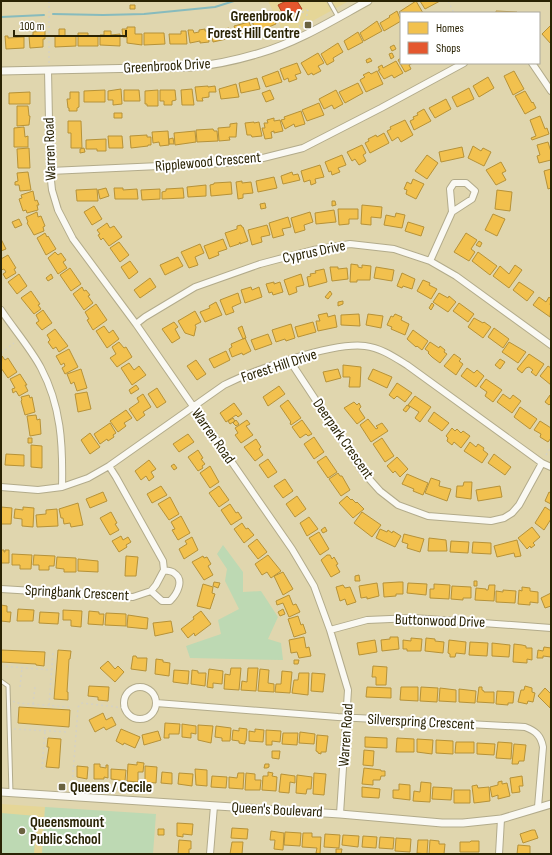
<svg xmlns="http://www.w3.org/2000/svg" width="552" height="855" font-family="'Sofia Sans Condensed',sans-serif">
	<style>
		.built { fill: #e5d697 }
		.green { fill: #bdd9b3 }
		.homes { fill: #f2c14e; stroke: #b69238 }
		.shops { fill: #e4572e; stroke: #ac4721 }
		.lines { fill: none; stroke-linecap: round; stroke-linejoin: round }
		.stream { stroke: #87bbbd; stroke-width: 2 }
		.service-casing { stroke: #b2ab8b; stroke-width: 5 }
		.minor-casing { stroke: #b2ab8b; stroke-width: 8 }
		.tertiary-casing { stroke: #b2ab8b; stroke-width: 9 }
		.path { stroke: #d4d1c4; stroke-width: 1.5; stroke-dasharray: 2 3; stroke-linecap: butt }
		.service { stroke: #faf9f3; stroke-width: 3 }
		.minor { stroke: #faf9f3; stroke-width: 6 }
		.tertiary { stroke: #faf9f3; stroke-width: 7 }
		.poi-dot { fill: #6a623f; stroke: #fff; stroke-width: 1.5 }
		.labels { text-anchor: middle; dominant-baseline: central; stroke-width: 4; stroke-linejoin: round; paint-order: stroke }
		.poi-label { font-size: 15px; font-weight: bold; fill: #2a2304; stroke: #fff; text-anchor: start }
		.street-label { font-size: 15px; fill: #2a2304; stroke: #fff }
	</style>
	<rect width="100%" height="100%" fill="#e0d6ae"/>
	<path class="built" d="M268,1H349L285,36Z
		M1,804L45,807L42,854H1Z"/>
	<path class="green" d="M223,545L243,572V592L261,591L278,617L268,639L281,643L283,660L190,658L186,646L221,634L218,620L239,609L225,581L227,569L217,554Z
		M45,807L156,814L153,854H42Z
		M1,813L37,816L34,854H1Z"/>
	<path class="homes" d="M416,1L423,13H401V15L399,12Z
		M420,1H440L425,9Z
		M130,5H135V9H130Z
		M397,11L401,21L384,31L380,23L390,17L389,16Z
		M496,11L517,12V13H496Z
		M271,13L276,24L256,32L252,21Z
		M377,21L382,31L364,41L360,33Z
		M249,22L253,32L244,35L243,33L237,35L234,26Z
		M550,26L551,27V44L542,34Z
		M127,27H135V34H142V45L127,43V37H123L122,29H127Z
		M229,28L231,38L213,42L211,32Z
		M59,29H65V36H76V46L55,47V36H59Z
		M205,29V31H208L209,42L200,43V41L190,43L188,30H193L194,33L199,32V30Z
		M45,31V39H43V47L30,48L29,36L33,35V32Z
		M104,31H111V35L120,34V46L100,45V35H104Z
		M181,31H186L187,44H170L169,34H181Z
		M358,32L363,42L348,50L344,41Z
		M78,33H88V36H98V46H78Z
		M144,33H164L165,44L144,45Z
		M5,36H8V38L24,37V48L6,49Z
		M338,43L343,52L333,58L334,61L327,65L321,54Z
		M394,45L396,49L392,51L390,47Z
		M318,53L324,63L318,66L321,71L313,75L312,73L308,75L301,63Z
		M392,53L394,57L391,59L389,54Z
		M370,58L372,61L367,63L366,60Z
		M401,58V63H413L409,65L411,69L405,72L398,60Z
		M396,61L403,73L394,78L392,75L384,79L378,70H380L378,67L382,65L383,68Z
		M297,63L301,73L295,75L297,79L289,82L288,78L284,80L280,69Z
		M278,71L282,82L266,87L262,77Z
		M377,71L383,84L366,92L360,80L365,77L363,75L369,72L371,74Z
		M514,71L524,89L513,95L504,76Z
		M488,77L494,88L479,97L473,86Z
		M257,78L260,89L241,93L239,83Z
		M358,83L363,93L345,103L339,92Z
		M236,84L239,97L221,99L219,89Z
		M208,86V87L215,86L216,92H209V97L202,98L203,101H197L195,87Z
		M469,88L474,99L457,107L452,97Z
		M121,89L122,104L113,105V100H108V91Z
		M192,89L194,105H182L181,90Z
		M105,90V102H84V91Z
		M124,90H139L140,101H124Z
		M158,90V106H147V104H145V91Z
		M160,90H175L176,100L172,101V105H164V101H160Z
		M270,90L274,99L266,102L262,93Z
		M336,90L343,104L334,109L332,105L324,109L319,99Z
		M525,91L532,103L533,102L536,108L525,114L515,96Z
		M30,92V104H9V93Z
		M70,92H79V107L77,108V111H69V108H68L67,99H70Z
		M446,99L451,109L435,118L429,108Z
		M319,103L324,115L307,121L302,110Z
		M17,106H28L29,116H30L29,125L17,126Z
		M424,109L431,121L414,130L410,121L414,119L413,117L418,115L417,113Z
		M301,111L305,124L295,127L294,124L285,129L281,120L285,119L284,117Z
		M114,113H122V118H114Z
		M540,116L545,129L547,128L549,134L532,140L531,138L536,136L530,120Z
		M274,118V121L280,120L283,131L274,133V131L271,132L272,138L265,139L262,128H265L264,123H268L267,120Z
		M405,120L413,135L401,142L398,137L392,141L387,131L391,129L390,127Z
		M68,121H81L82,148H71V133H68Z
		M254,122V123L259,122L262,136L252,137L251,135H247L245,123Z
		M237,123L236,137H229L230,140L219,141L218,128L230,127V124Z
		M24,127L25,137L28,136V147H14V128Z
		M213,129L214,131H217L218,141L197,142L196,130Z
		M168,131L169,145L160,146L159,142L153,143L152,132Z
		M195,131L196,142L175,145L174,133Z
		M384,133L389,143L370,153L365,143L369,141L368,139L376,135L377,137Z
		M147,135V137H151V145H148V146L131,148L130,136Z
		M108,136H122L123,148H109Z
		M173,138L174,144H169V139Z
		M106,139V151H97V149H86V140Z
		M548,142L551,152V160L539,163L537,156L540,155L537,145Z
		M362,145L366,153L363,155L366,161L359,165L355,159L352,161L347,152Z
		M473,146L481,151L483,148L491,152L484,166L468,158Z
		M462,147L464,157L441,162L439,152Z
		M29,148L30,168H18L17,149Z
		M84,148L85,152L80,153V149Z
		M342,155L346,165L338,168L340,172L332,175L331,171L329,172L325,162Z
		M427,155L438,163L427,179L415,171Z
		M501,162L506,171L502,173L506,180L496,185L486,170Z
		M320,165L324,177L315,179L316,183L311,185L310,180L304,182L301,171Z
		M551,169V188L548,189L544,171Z
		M28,172L31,190L20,191L19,185H15V182L18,181L17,173Z
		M292,172L293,175L298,174L300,180L283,184L281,176Z
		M274,177L277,188L258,192L256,181Z
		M413,179L424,184L416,199L406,194L407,190L404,189L407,182L411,184Z
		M242,181V183L251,182L253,193L243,194V198L238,199L236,182Z
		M231,182L232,194L211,196L210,185L214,184V183Z
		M206,185V196L188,197L187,187Z
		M106,188L109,196L100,199L98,190Z
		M114,188H123V190L137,189L138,199H115Z
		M183,188L184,198L162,199V192L166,191V189Z
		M97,189L98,201H77L76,190Z
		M160,189V199L142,200L141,190Z
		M497,190L512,192L510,211L495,209Z
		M33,191L35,201L37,200L39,205H37L38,210L27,213L26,210L23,211L19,199L22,198L21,195Z
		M332,201H335L336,205L332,206Z
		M265,203L266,208L261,209L260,204Z
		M362,205L382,207L381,218L371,217V225L361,224Z
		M94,206L102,219L92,225L84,212Z
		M338,209H358V219H349V224L339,225Z
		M334,210L336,222L316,224L315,213Z
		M37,212L38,217L41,216L45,226L43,227L44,231L34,235L27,223L28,222L26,217Z
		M310,212L313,222L304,225L305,230L295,233L291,218Z
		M396,213L405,215L402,228L384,225L386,215L395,217Z
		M493,214L505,219L497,236L485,230Z
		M288,217L291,227L282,229L284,235L273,238L269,223Z
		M19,219L22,225L15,228L12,222Z
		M408,222L424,227L421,236L405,231Z
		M107,223L110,228L114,226L122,237L109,246L103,238L101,240L98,235L100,234L97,230Z
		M241,225L242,227H243L248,241L240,244V242L239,244L230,247L225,233L237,229V226Z
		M267,225L270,235L261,237L262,242L252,245L248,230Z
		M45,233L47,237L48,236L56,249L46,255L37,238Z
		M466,233L477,240L471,249L475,252L469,261L454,252Z
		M1,239L6,249L1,251Z
		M223,239L227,249L218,252L219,255L209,259L204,246Z
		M479,241L482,243L480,247L476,245Z
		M119,242L129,255L120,262L110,248Z
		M200,244L204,253L195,257L198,265L189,268L181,252Z
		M55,252L58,255L61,253L66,260L63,262L67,268L58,274L48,258Z
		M478,252L497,266L490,275L472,261Z
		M8,255L16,268L14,269L16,273L6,279L3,274L6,272L4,269L1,270V259Z
		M178,257L183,266L165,275L160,265Z
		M130,261L138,272L129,279L121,267Z
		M351,264L358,265V267L362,268V265L371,266L370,280H357V282H350Z
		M515,265L522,270L509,288L493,276L500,266L509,274Z
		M330,267H338V269L347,268L348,279L332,281Z
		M376,267L394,270L392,281L374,278Z
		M70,268L81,284L71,291L60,275Z
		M324,269L327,282L309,287L307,277L311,276L310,274L316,273L315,271Z
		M402,273L415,279L412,289L403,286L402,288L397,286Z
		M19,274L27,286L17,294L8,282Z
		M51,274L53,278L48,281L46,278Z
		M301,274L304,285L296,287L297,292L289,295L284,280Z
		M150,278L156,287L140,298L134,290Z
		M423,280L430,283L429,285L437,289L431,299L417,291Z
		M274,282V284L280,282L283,292L273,295L272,292L269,293L266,284Z
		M519,282L534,292L527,301L513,290Z
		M82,287L84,291L86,290L90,295L88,296L93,303L84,310L73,294Z
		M251,287L252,290L259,287L262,297L245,303L241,290Z
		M31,291L40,304L38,305L41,309L34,314L21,298Z
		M330,291L332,294L328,299L325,297Z
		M238,293L241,303L232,307L234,312L226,315L220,300Z
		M439,293L448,298L449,296L456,302L448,312L433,302Z
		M539,297L546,302L549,297L551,299L550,305H551L550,317L533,305Z
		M343,301V304L338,306V302Z
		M216,302L222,315L205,322L200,312L210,308L209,306Z
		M432,303L434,305L431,310L429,308Z
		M459,303L474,314L468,322L453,311Z
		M96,304L107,320L93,330L87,320L89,319L85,312Z
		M43,310L52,323L42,330L36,323L39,321L36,315Z
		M195,311L201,322L195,325L196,327L194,336L185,333L178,321Z
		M327,313L328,317L335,315L337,327L318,331L316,321H320L318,315Z
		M359,314L360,326L341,325V315Z
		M368,314L383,316L381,328L366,325Z
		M395,314L402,317L401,320L409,324L405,335L391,329L392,327L387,325L391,316L393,317Z
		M474,318L483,323L484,322L491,327L483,338L468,327Z
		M174,322L178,327L175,329L180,338L172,343L162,329Z
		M313,322L316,332L298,337L295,327Z
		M291,324L295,338L286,341L285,339L276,342L272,330Z
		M104,326L109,333L113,330L119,339L107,348L96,331Z
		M242,326L246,338L243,339L238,328Z
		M494,328L509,339L503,348L488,337Z
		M55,329L68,346L59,352L56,347L53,349L48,342L50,340L47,335Z
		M413,330L428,341L422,350L417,346L416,347L407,339Z
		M268,334L272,344L255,350L251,340Z
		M245,338L251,351L243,355L242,353L232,357L229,349L232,347L231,344Z
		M119,342L124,348L126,347L132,357L117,367L110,358L116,354L112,347Z
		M430,342L439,348L440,346L445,350L444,352L447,354L440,363L432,357L428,353L429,352L425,349Z
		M509,342L526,352L518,363L502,352Z
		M69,349L78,367L65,374L62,368L65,366L64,363L61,365L56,356Z
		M226,351L230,360L214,368L209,359Z
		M454,354L461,359L459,361L463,364L456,375L444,366Z
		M529,354L544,364L536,376L531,372L533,370L529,367L526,368L522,373L517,369Z
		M2,356L5,360L8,358L17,372L8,378L1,368Z
		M500,359L505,362L500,369L495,365Z
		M196,360L206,374L197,380L187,366Z
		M129,363L134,370L139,366L146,375L132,385L121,368Z
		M343,365L361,367L360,387H349L350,377H343Z
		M548,366L551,368V385L540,376Z
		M467,368L474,373L477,370L484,376L476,387L461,376Z
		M81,369L87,388L77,391L74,382L71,384L67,374Z
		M338,369L341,378L326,382L323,372Z
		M373,369L392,377L387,388L368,379Z
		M20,374L27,385H25L28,391L19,396L16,391L13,393L12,389L15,388L10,379Z
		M486,379L502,390L493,402L485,396L487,392L480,387Z
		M397,383L412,393L405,402L397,396L394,399L389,395Z
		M136,385L139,389L131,394L129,390Z
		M279,386L285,394L268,406L263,397Z
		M157,388L166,402L157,408L148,394Z
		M87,392L91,409L78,412L75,394Z
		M143,394L151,407L143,412L145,415L137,421L129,409L139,402L137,398Z
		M503,394L510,399L513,395L521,401L512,413L497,402Z
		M29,395L30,398L32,397L35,412L25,415L21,401L22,400L21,397Z
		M550,395L551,403L549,405L545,402Z
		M415,396L431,407L420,422L415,418L419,412L408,405Z
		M288,400L301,418L291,425L290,423L291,422L280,406Z
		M354,402L357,405L359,403L361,407L359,409L365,418L357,424L344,408Z
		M234,403L242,414L238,417L236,415L226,422L220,413Z
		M407,405L410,407L406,412L403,410Z
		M520,407L537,419L530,429L514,417Z
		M126,410L132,418L124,423L126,426L118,432L110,421Z
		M434,412L449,423L442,431L428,421Z
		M36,415L37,420L40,419L41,434L30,436L27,416Z
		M233,418L235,421L230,424L228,421Z
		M368,419L376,429L378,428L376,426L382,423L388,431L371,442L360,425Z
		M236,420L239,424L236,426L233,423Z
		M247,420L250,424L246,426L253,435L241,443L235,435L238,433L235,428Z
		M302,420L312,434L308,436L306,434L300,438L292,427Z
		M540,421L551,428V438L548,442L540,437L541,434L534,430Z
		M110,423L116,433L113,435L114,437L108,441L107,439L100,444L94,434Z
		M452,428L455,431L457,429L461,433L463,431L470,436L461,448L454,442L452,445L447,441L448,438L446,436Z
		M90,433L100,447L90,454L81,440Z
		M188,434L194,442L179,452L173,444Z
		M314,437L324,452L314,459L304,444Z
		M28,438H32V443H28Z
		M382,438L394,456L385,462L373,444Z
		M256,439L261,447L259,449L263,455L255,461L244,447Z
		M470,442L476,447L478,444L484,448L483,450L488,454L482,463L464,451Z
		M31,445L42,446V468L31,467Z
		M198,450L203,458L201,459L205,464L202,466L203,468L198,471L188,457Z
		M6,454L24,455V466L5,465Z
		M494,454L511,467L505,475L488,463Z
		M326,456L337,472L328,478L317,462Z
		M397,457L408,469L400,477L395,471L393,473L387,466Z
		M268,459L277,472L268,478L259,465Z
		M149,460L156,469L151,472L154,477L149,481L146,476L141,480L135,471Z
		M174,464L177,468L174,470L171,466Z
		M210,466L219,482L210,488L200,473Z
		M338,473L340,476H342L350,490L341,496L329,479Z
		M407,474L428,483L423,495L413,491L414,489L402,484Z
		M431,478L440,481L439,486L451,489L447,501L425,493Z
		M285,479L293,491L283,498L274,486Z
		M464,482H472L471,499L456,497L457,486H463Z
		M161,486L167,495L152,503L147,494Z
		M219,486L229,500L219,507L209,493Z
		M500,486L502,497L478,501L476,490Z
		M103,492L107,501L90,508L86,499Z
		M549,492L551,493V504L545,501Z
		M297,496L306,509L295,517L286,504Z
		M347,496L351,500L352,499L356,503L357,502L364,509L353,518L339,503Z
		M170,497L179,514L169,520L158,504Z
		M78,503L83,525L71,527L70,523L64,524L63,518H61L59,509Z
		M230,504L236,513L238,512L242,518L231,525L221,510Z
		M1,507L12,508L11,524H1Z
		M23,507L34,508L33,527L22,526V519L14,518L15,509L23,510Z
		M545,507L551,511V519L544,530L535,523Z
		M57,509L58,526L37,527L36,515L46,514V510Z
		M111,512L117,523L115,524L119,530L110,535L100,518Z
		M362,512L381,525L372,537L354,523Z
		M181,516L190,533L178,540L172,530L175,529L171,522Z
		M309,517L318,529L307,536L300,523Z
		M242,523L246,529L248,528L254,535L244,543L234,529Z
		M325,527L327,531L323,533L321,530Z
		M532,527L540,537L533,543L535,545L531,548L530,546L527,549L518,538Z
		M380,529L387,532L388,530L392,533L393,531L401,536L395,547L376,538Z
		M319,532L329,549L320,555L309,538Z
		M404,534L424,539L420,552L407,548L408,544L402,542Z
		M121,536L123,540L128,537L131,542L126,545L127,547L119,552L112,541Z
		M192,537L198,550L184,559L179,549L187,544L185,541Z
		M429,538L446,540L447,551H428Z
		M257,539L267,552L258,559L248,546Z
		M517,540L521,556L515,557L514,553L497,557L494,546Z
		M451,541L469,542L468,553L450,552Z
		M473,542L491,543V554L472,553Z
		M1,550H4V552H5V550H9V563H1Z
		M12,554L32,555L31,569H20V565H12Z
		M34,555L55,556L54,566H49V570H39V565H33Z
		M268,555L281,571L271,578L267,572L262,575L255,564Z
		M327,555H330L332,559L334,557L338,564L336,565L340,572L331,577L321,560Z
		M126,556L138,557L136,576H125Z
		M203,556L204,558L207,557L211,564L208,566L213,575L204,580L192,562Z
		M57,557L76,558V572H64V569L56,568Z
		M78,559L98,561V572L78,571Z
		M283,572L293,589L283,595L274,576Z
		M359,575L360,581H355V576Z
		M474,581H477V586H474Z
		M214,582L220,583L218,588L213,586Z
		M399,582H403V594H396V596L384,597L383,583Z
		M377,583L379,596L367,599V597L361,598L359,586Z
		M408,583L427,584L426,595L407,593Z
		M203,584L213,587L212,593L215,594L210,609L197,606Z
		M434,584L450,585L449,599L430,598V589H434Z
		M343,585L345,588L350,587L356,602L347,605L345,599L340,601L336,587Z
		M489,585H495L494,601L475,600L476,588L486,589V590H488Z
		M452,586L471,587V598H463V600L451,599Z
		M522,587L530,588V591L538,592V603L530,602V605L518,604L519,590L522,591Z
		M503,590L516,591L515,603L496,602V591L503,592Z
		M551,593V606L545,608L541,598Z
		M289,595L293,605L296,604L300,612L289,617L283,603L277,605L276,601Z
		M1,605L7,606V612H11L10,622L1,621Z
		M18,609L34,610L33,621H17Z
		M283,609L285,614L280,616L278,612Z
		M63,610L82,611L81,627L71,626V620H63Z
		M89,611L99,612V614H104L103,625L88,624Z
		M201,611L211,624L195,636L194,633L188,638L181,629L194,619L193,617Z
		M40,612L59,613L58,624L39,623Z
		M106,613L126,614V626L105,625Z
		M128,615L148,618L147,629L127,627Z
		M298,616L301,625L303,624L306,633L294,637L288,619Z
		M171,621L173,632L155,636L153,623Z
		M304,637L306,648L309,647L311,656L299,658L297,652L291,653L289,640Z
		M390,637H398L399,649L382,651L381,640L390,639Z
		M411,638L422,639L421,651H407V649H403V640L411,641Z
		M426,638L435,639V641L444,642L443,653L425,651Z
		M375,640L377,652L359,655L357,643Z
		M449,640L466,642L465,654L456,653L455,657H450V654L448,653Z
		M470,642L488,643L487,656L469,655Z
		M492,643L510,645L509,657L492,656Z
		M514,644L522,645L526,646V648H532V660L527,659V663L513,662Z
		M544,647L551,648V657L543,656V658H537L538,650L543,651Z
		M1,650L45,652L44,666L36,665V664L1,662Z
		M58,650L71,651L70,659H69L67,692H68V700L54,699Z
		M133,656H136L137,658H147L146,671L131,669Z
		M156,659L163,660V662L170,663L169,676L155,674Z
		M294,660H299L298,664H294Z
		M108,661L115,669L118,666L124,672L115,682L100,668Z
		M373,666L387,667L386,685H376V677H372Z
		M231,668H241L239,690L224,689L225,674L230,675Z
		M248,668H258L256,691L241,690L242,681L247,682Z
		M209,669L223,671L222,684L213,683V688L207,687Z
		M260,669L269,670L268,683L274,684V692L258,691Z
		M174,670L189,671L188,684L173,682Z
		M192,670L198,671V673H206L205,686L191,684Z
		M282,671L292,672L290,693L275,692L276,684H281Z
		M299,673H309L308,695L292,693L294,680H298Z
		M312,673L325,674L323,692L311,691Z
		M89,686L109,687L108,701L98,700V697L88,696Z
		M525,686L532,688V692L535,693L533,702L528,701L527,704L518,702L521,690H524Z
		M367,687L391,688V698L366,697Z
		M401,687H418V701L400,700Z
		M421,687L438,688L437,702L420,701Z
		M479,687H482V690L484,691V692H494V703L477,702Z
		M440,688L456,690V702L439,701Z
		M545,688L551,694L550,708L538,696Z
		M459,689L476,691L475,703L459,702Z
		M497,691L514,692L513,703H508V705L496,704Z
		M19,707L70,710L69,727L18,723Z
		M103,713L106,720L112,717L116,725L106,730L104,727L95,732L89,720Z
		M165,723L180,724L179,734H169V738H164Z
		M182,724L196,726V734L191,733V738L182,737Z
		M198,725L213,726L211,743L198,740Z
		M216,726L231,728L230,741H222V738L215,737Z
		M239,728L247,729L246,741H245V744L239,743V741L232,740L233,730L239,731Z
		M121,729L140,737L135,748L124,743L123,745L116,741Z
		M255,729L264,730L263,742L249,741V731L255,732Z
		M266,730L281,731L280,742L272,741V745H266Z
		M158,731L161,740L144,745L142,735Z
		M300,732L315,734L314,744L299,743Z
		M283,733H298L297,745L282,744Z
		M317,735L328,736L326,752H321V754L318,753V752L316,751Z
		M365,737L387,738V748L365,747Z
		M48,738L61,739L59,768L46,767L49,747H47Z
		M397,738L414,739V752H396Z
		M417,739L433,740L432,754L417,752Z
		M436,740L453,741V754L436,753Z
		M456,742H474V753H455Z
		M498,742L512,743L511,759L496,758Z
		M477,743L495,744L494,755L477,754Z
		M514,744L526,745L524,761H519L518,764H512Z
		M364,750L374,751L373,766L363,765Z
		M272,751H280L279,759L272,758Z
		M137,762L144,763L143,772H138V782L127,781L128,764L137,765Z
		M94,764H100V767L106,768V765H108V778L104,777V779H94Z
		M265,764H269V767L267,768H264Z
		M77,766L88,767L87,779L77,777Z
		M145,766L157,767L156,783L145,782Z
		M364,768L381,770V771H385V776H381L380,780H373V785L362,784Z
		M111,769L126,770L125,781L111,779Z
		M195,769L207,770V786L196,785Z
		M162,772L172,773V784L161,783Z
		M268,772L273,773L272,776L277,777L276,791L262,790L263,776H268Z
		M179,773L193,774L192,786L178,784Z
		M238,773H244L243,789L229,788V777L237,778Z
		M246,773L255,774V780H261L260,790H245Z
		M314,773L326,774L324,795L313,794Z
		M281,774L295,776V783L290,782L289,793L279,792Z
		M297,775L312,777L311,789H307L306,794L296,793Z
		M212,776L227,777L226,788L211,787Z
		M522,776L523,786H519L520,792L512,793L510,778Z
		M502,781V784L507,783L510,796L498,799V795L492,797L490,787L498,785V782Z
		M421,782L431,783L430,802L413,801L414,791L420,792Z
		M399,784L410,785V800L393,798V790H399Z
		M477,785L478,788L489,787L490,801L474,803L472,786Z
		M362,787L380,789L379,798L362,797Z
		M433,787L452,788L451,800L432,799Z
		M454,790H470V803H454Z
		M177,823L193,824L192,835L183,834V837L177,836Z
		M232,828L248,829L247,839L231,838Z
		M158,829H164V835H158Z
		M532,830H535L538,838L523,843L520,834Z
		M271,831L284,833L283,850L274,849L275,840H270Z
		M285,832L301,833L300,846L284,845Z
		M303,833H312V837H321L320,854L316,853L317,848L302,847Z
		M325,834L340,835L339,848L324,847Z
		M343,835L359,836L358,847L342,845Z
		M363,836L377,837L376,848L362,847Z
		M380,837L394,838L393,849L379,848Z
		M396,838L411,839L410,852L395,851Z
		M179,840L191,841V849H189V854H178Z
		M418,840H428L427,854L417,853Z
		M430,840L439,841V844H445L444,854H429Z
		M471,841H479V852H460V842H470Z
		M232,842H243L242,854H230Z
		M518,845L530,846V854H517Z
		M336,849H342L341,854H336Z"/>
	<path class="shops" d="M286,1H297L302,9L285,18L278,5Z"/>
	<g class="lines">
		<path class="stream" d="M53,14L103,15L144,14L215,7L234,1
			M1,17L44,15"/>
		<g class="service-casing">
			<path id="service" d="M329,1L338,17
				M1,681L8,686L11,793"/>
		</g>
		<g class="minor-casing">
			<path id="minor" d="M532,63L551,91
				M48,70L50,171L52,190L58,210L73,239L136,324L292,549L314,586L330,630L348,690L340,814
				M50,171L225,163L263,158L303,148L381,108L464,63
				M430,261L452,212L472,199L475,191L466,183H454L450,189L452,212
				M1,310C13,328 31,349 41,368C61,406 63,444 62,487
				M136,324L145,317L195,287L260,264L313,250L350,244L394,249L430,261L456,276L551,345
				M290,361L363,472L380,491L398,505L428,516L491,521L504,518L512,513L519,505L542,463
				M1,487L38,490L62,487L88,478L109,466L224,385C254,370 332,342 365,346C381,348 394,357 407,365L542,463L551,467
				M1,589L133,597L151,591L156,585L164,570L163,561L116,477L109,466
				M151,591L162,601H170C177,594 185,580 174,573C172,571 167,571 164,570
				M330,630L367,620L414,618L551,628
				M124 703a16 16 0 1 1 32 0a16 16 0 1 1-32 0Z
				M156,703L338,717L525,727C536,731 541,736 543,747L538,807
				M210,854L214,806
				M499,854L501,819"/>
		</g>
		<g class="tertiary-casing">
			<path id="tertiary" d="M1,71L191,67C214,65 237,60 260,53C298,42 333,20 368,1
				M1,792L340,814L442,823H463L501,819L551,804"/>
		</g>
		<path class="path" d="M448,1L454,13
			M300,27L295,16L307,10L308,11L304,25
			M49,63V1
			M1,353L14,343
			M546,455L551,447
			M1,666L51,670
			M20,687L22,668
			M13,701L16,703L70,707
			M33,704L35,687
			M49,705L53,652
			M14,729L68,732
			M42,769L45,731
			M72,787L78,707L82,703L125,708"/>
		<use href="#service" class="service"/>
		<use href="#minor" class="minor"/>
		<use href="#tertiary" class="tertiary"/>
	</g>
	<g class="poi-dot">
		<rect x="304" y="21" width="8" height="8" rx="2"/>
		<rect x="58" y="783" width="8" height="8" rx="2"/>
		<circle cx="22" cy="831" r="4"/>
	</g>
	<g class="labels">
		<g class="poi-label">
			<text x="300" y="16" text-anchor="end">Greenbrook /<tspan x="300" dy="17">Forest Hill Centre</tspan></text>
			<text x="70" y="787">Queens / Cecile</text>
			<text x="30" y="822">Queensmount<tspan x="30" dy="17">Public School</tspan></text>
		</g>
		<g class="street-label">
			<text transform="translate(167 66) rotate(-3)">Greenbrook Drive</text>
			<text transform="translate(50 149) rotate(-92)">Warren Road</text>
			<text transform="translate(208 162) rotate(-5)">Ripplewood Crescent</text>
			<text transform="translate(314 252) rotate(-12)">Cyprus Drive</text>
			<text transform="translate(279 366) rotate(-18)">Forest Hill Drive</text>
			<text transform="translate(213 436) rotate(55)">Warren Road</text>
			<text transform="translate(343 439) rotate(55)">Deerpark Crescent</text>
			<text transform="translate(77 593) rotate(3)">Springbank Crescent</text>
			<text transform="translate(440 621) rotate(2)">Buttonwood Drive</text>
			<text transform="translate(421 722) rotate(3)">Silverspring Crescent</text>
			<text transform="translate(346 735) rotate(-86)">Warren Road</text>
			<text transform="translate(277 810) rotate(3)">Queen's Boulevard</text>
		</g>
	</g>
	<rect width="552" height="855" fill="none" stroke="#2a2304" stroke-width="4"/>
	<rect x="400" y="12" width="140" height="52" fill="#ffffff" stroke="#aaa79b"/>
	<rect x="408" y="22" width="20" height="12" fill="#f2c14e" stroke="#aaa79b"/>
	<text x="436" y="32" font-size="12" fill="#2a2304">Homes</text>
	<rect x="408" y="42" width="20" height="12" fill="#e4572e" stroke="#aaa79b"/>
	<text x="436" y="52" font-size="12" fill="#2a2304">Shops</text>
	<path d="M14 30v6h112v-6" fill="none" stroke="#2a2304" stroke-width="2"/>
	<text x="20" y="30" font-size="12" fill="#2a2304" stroke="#ffffff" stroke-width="3" paint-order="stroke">100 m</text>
</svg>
